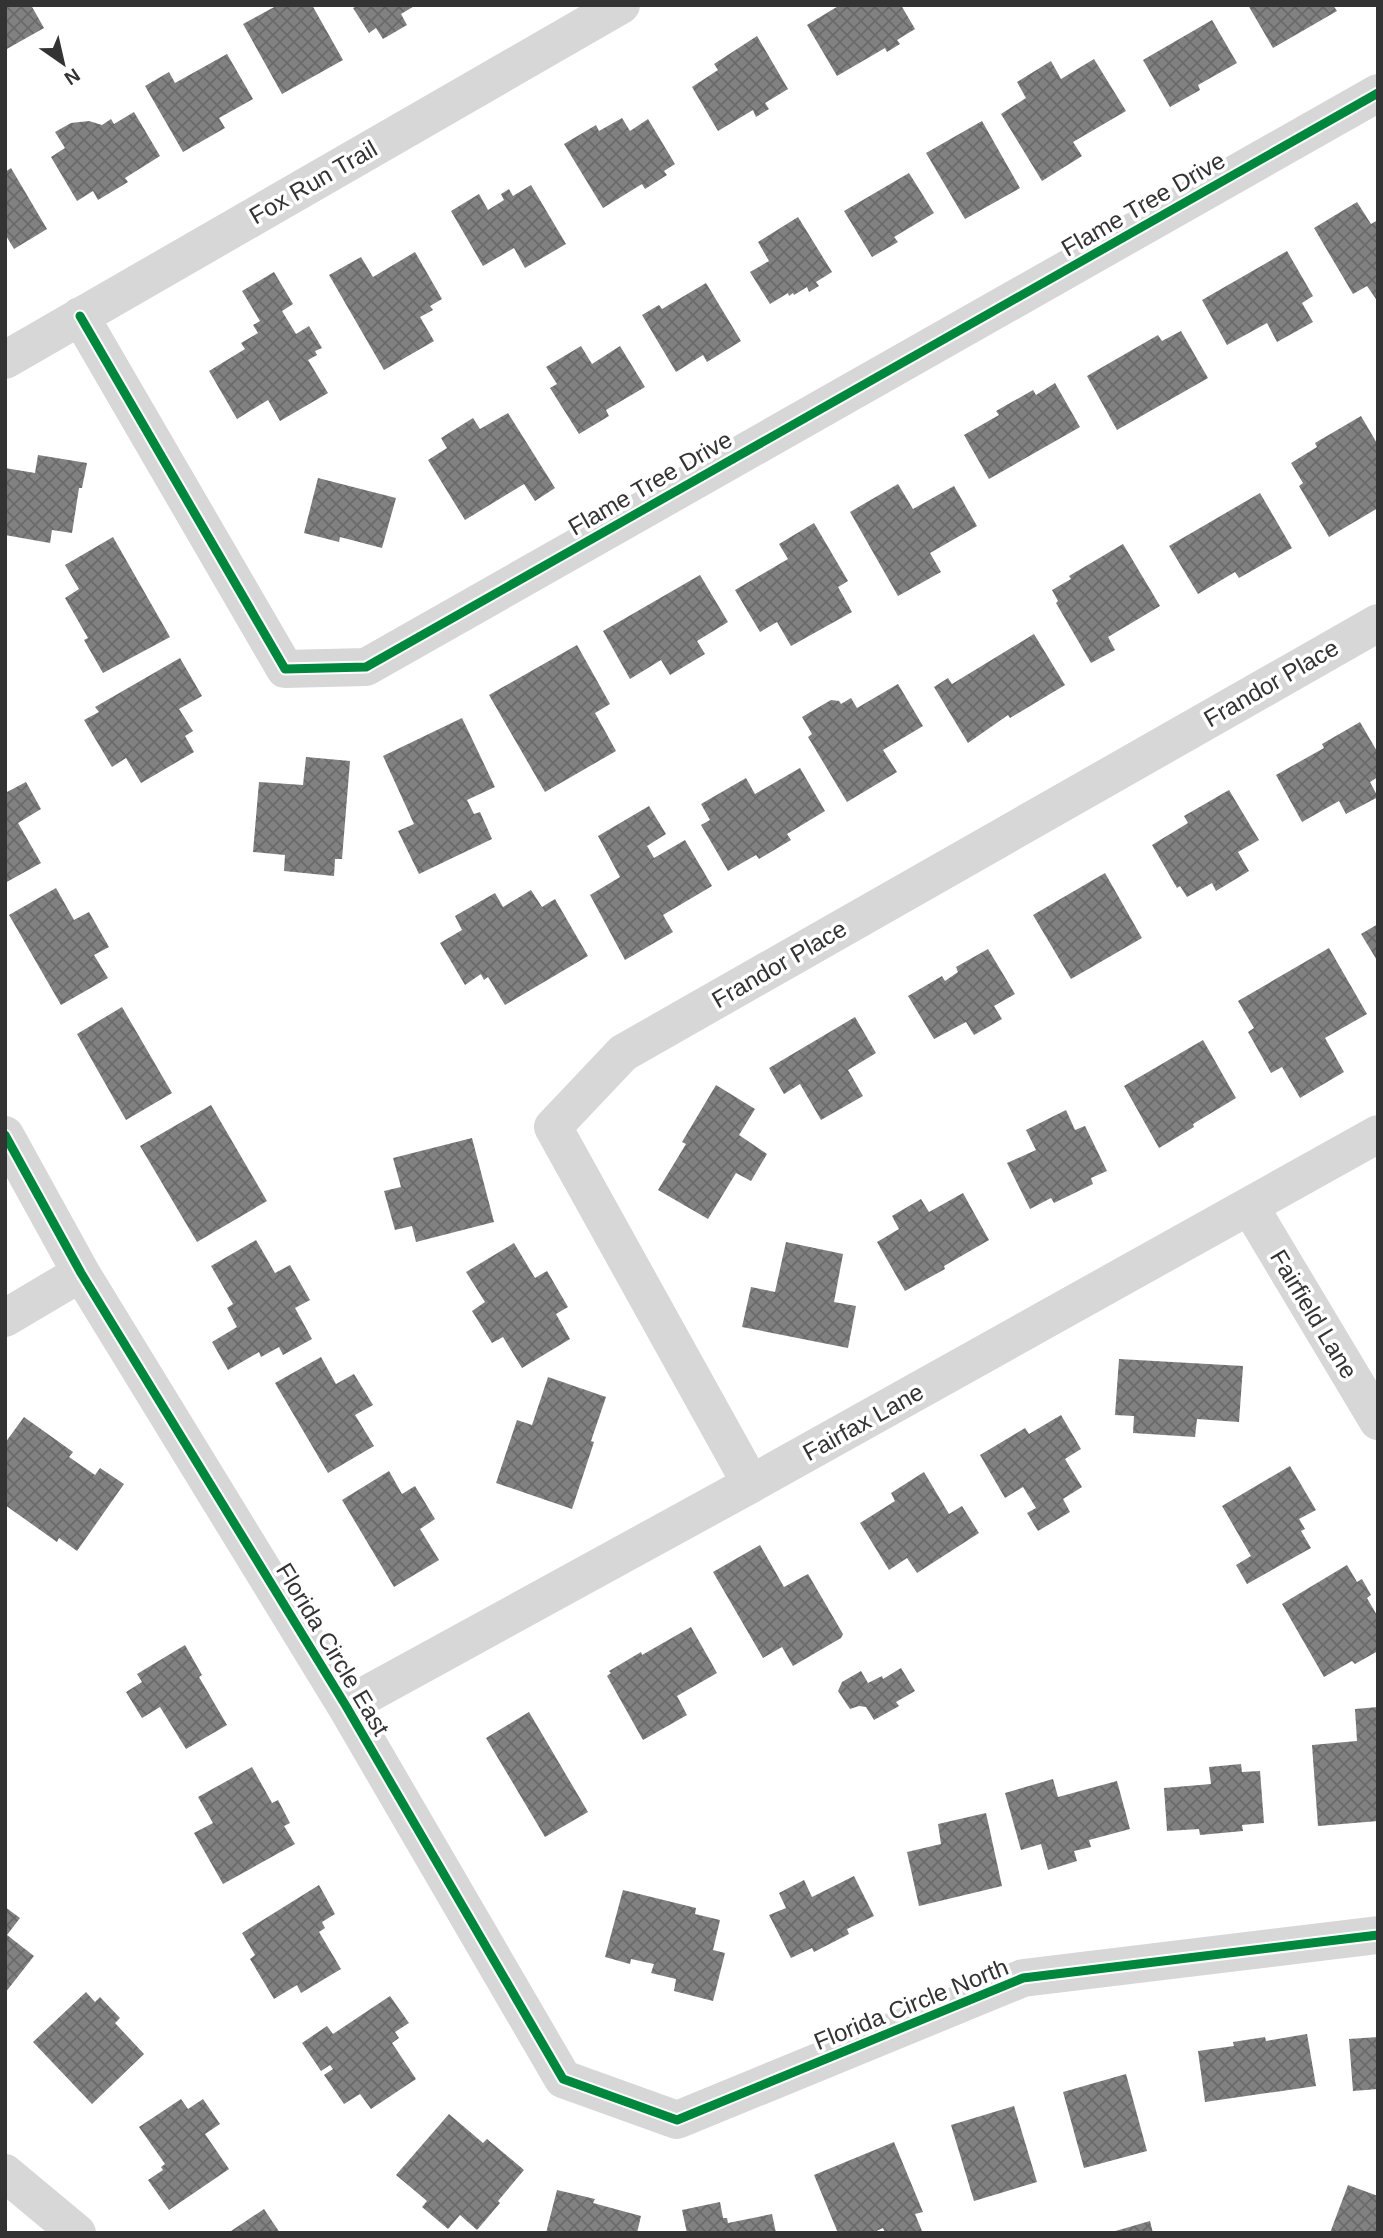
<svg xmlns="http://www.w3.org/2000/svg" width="1383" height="2238" font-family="Helvetica,sans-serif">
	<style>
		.building { fill: url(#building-cross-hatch) }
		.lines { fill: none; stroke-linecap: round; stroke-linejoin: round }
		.street { stroke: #d7d7d7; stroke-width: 38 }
		.cycleway-casing { stroke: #fff; stroke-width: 13 }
		.cycleway { stroke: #00873e; stroke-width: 9 }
		.labels { text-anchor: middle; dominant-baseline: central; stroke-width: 7; stroke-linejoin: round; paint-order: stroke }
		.street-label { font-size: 24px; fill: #333; stroke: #fff }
	</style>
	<defs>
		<pattern id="building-cross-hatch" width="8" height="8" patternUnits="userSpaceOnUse" patternTransform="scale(1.75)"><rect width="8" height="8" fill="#818181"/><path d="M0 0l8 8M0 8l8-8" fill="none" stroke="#6a6a6a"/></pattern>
	</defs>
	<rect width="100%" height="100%" fill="#fff"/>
	<path class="building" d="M5,5H31L44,28L5,50Z
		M278,5H312L343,60L282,94L243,24Z
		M358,5H416L401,14L407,25L383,39L376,28L369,33L353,8Z
		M840,5H901L915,29L897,40L900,44L887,52L885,48L837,76L807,25Z
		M1248,5H1333L1337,11L1273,48Z
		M1212,20L1237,63L1198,85L1200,90L1170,107L1143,60Z
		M757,36L788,89L765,103L769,109L756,117L753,110L718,131L692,87L718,70L714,64Z
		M227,54L253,99L219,118L225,128L183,152L145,86L169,72L175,83Z
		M1094,59L1126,111L1073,142L1082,156L1042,181L1001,114L1026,98L1017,82L1051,61L1061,79Z
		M134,112L160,156L125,178L128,182L98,200L93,191L77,201L51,157L65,148L55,132L71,123L89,121L102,125L111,119L114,124Z
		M622,118L630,131L648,119L675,164L664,171L667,175L645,189L642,184L603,208L564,144L596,125L599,131Z
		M982,121L1020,188L965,219L926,153Z
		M11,168L47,229L14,249L5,234V172Z
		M909,173L934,213L894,237L898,242L872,257L844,211Z
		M531,185L566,244L525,268L514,248L483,266L451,211L479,194L488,210L504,200L501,194L509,189L513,196Z
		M1357,202L1371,224L1378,220V302L1367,286L1353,294L1314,228Z
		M798,217L832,272L816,282L819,286L809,292L807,287L794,295L793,293L789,296L788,293L770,304L750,272L769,261L758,242Z
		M1287,251L1313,296L1302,303L1313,322L1277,342L1267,323L1227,345L1202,300Z
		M415,252L442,299L430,306L433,310L420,317L434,341L384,370L329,275L361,257L373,277Z
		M274,272L293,304L282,311L296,334L309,326L322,348L315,351L317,355L308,360L328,393L280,421L268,400L237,419L209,371L245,349L241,343L258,333L253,325L260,321L242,291Z
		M706,283L741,341L707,362L703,355L676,372L642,315L659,305L662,309Z
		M1181,331L1208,378L1117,430L1087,376L1158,335L1162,341Z
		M581,346L592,364L620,346L645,387L606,410L609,416L579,434L550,388L557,384L546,367Z
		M1055,383L1080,427L989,479L964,435L999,415L996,411L1033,390L1036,395Z
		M508,413L555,488L535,501L524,484L465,520L428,460L447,448L441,438L473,418L480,429Z
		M1361,416L1378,445V508L1329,537L1299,486L1303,483L1291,463L1317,447L1315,443Z
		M38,455L87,463L82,488H79L72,533L52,530L50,543L5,535V468L35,473Z
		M318,478L396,498L382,548L340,537L339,542L304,533Z
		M898,484L913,509L954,486L977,526L930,553L941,572L898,596L850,512Z
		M1260,493L1292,548L1239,578L1235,572L1198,594L1169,546Z
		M814,523L848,581L838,587L852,612L791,646L777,622L760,632L735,590L788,559L779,544Z
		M113,537L170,637L103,673L84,640L88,638L65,598L79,589L65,565Z
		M1123,544L1160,606L1108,637L1115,650L1091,663L1056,603L1058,601L1052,590L1071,579L1069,576Z
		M700,575L728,622L697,641L705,654L670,675L661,660L630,679L603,631Z
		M1034,634L1065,685L1010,718L1008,715L968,743L934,687L948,678L952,684Z
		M577,645L610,704L595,713L616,751L545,792L489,695Z
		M180,658L202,696L179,709L193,731L185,736L194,752L141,783L126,758L112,767L84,720L99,712L95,707Z
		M898,684L923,726L883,750L897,772L847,802L808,737L812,734L802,717L831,700L839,701L841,704L851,698L857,708Z
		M462,718L495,787L467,800L474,814L480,812L492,839L419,874L398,831L414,824L383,756Z
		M1360,722L1378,753V777L1370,782L1378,797L1346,814L1339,801L1302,822L1276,775L1324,748L1322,744Z
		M306,757L350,761L342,859H335L334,876L284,871L285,855L253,852L259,782L303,785Z
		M800,768L825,811L787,834L791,840L759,859L756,855L728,871L701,825L710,820L701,804L746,778L755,794Z
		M26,782L41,809L18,823L41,863L5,883V793Z
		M1229,790L1259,840L1238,852L1249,871L1216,891L1212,883L1187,897L1180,886L1177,888L1152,845L1188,823L1184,816Z
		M649,806L666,834L647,846L654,858L685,840L712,886L663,915L673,932L625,960L590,895L620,877L598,836Z
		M1105,873L1142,938L1071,979L1033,915Z
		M56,888L74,920L89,912L109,947L94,955L108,978L61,1005L9,915Z
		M531,890L542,907L555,899L588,956L505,1005L488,977L484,980L481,974L465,985L440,943L462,930L455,916L495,893L503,907Z
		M1378,924V962L1361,934Z
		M1329,948L1367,1014L1325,1038L1344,1072L1300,1098L1282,1067L1271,1073L1248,1032L1254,1028L1238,1001Z
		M988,949L1015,994L994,1006L1002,1019L974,1035L966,1022L934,1039L908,996L942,976L945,981L958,972L956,967Z
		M122,1007L172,1093L126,1120L77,1034Z
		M855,1017L876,1053L848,1070L863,1096L821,1120L800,1084L784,1094L769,1068Z
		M1203,1040L1236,1098L1193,1124L1194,1127L1159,1148L1124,1086Z
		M716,1085L755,1109L739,1135L767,1154L751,1181L736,1173L708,1219L658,1190L686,1144L682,1142Z
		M211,1105L267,1201L197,1242L140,1146Z
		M1066,1110L1075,1130L1085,1126L1107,1171L1091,1178L1093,1184L1054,1203L1051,1198L1030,1209L1007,1163L1036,1150L1026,1130Z
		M472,1138L494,1222L416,1242L412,1226L395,1230L384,1191L401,1187L393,1158Z
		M963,1193L989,1240L944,1266L945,1269L905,1291L877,1242L899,1229L892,1216L921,1199L929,1212Z
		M256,1240L275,1273L290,1265L310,1300L295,1308L312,1339L283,1355L279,1347L261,1357L259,1352L228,1370L212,1342L237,1327L227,1308L233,1304L211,1266Z
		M786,1242L843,1254L834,1302L856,1306L848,1348L742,1327L751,1287L775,1292Z
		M514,1243L535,1278L547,1271L568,1307L556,1314L570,1339L522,1368L503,1337L492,1343L472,1311L485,1302L466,1272Z
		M321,1357L336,1384L354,1374L373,1405L355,1415L374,1446L328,1473L275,1383Z
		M1119,1359L1243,1366L1239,1422L1197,1419L1195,1437L1133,1433L1134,1416L1115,1415Z
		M548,1377L606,1397L591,1441L594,1442L572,1509L496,1483L517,1420L532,1425Z
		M1061,1415L1081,1449L1065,1459L1082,1487L1063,1499L1070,1512L1038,1531L1027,1513L1036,1508L1023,1487L1005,1498L980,1455L1025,1428L1029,1434Z
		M24,1417L73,1452L69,1457L95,1475L100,1468L124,1484L77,1551L59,1538L57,1542L5,1505V1443Z
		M1290,1466L1316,1510L1299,1519L1305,1529L1301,1531L1311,1548L1247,1584L1236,1565L1251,1556L1222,1506Z
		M389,1471L402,1494L415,1486L435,1519L420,1529L439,1560L394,1587L342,1500Z
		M924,1472L949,1514L962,1506L979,1533L917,1573L907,1558L889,1570L860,1523L895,1501L891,1493Z
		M760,1545L784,1587L808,1574L843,1634L841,1638L793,1666L782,1647L763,1658L713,1572Z
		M1347,1565L1357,1582L1362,1579L1371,1595L1367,1598L1378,1617V1651L1355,1664L1352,1661L1324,1677L1282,1604Z
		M691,1627L717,1673L677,1696L687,1715L643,1740L607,1676L611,1673L609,1671L641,1652L642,1655Z
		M185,1645L202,1675L199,1677L227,1725L186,1749L160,1707L142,1718L126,1692L142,1682L137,1674Z
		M901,1668L915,1691L896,1702L899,1706L874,1720L866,1707L859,1706L850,1709L838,1691L842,1682L861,1671L868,1683L882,1676L883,1679Z
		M1378,1707V1821L1318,1826L1312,1745L1357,1741L1355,1709Z
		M529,1712L588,1812L545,1837L486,1738Z
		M1241,1764L1242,1772L1260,1771L1264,1823L1242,1825L1243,1831L1200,1835L1199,1829L1167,1831L1164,1788L1211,1784L1209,1767Z
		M252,1767L272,1803L278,1800L290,1823L284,1826L295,1844L223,1884L194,1833L213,1823L198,1797Z
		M1053,1779L1058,1797L1117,1781L1130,1829L1089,1840L1091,1847L1074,1851L1077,1861L1048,1870L1041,1844L1021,1850L1005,1793Z
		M986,1813L1002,1886L919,1906L907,1852L941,1844L938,1824Z
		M854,1876L874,1916L847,1929L849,1934L814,1952L812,1948L791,1958L769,1915L786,1908L779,1893L804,1880L812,1897Z
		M319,1885L335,1914L322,1922L325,1928L319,1932L341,1969L301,1993L297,1985L274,1999L250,1959L255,1955L242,1933Z
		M623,1890L696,1908L695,1914L720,1920L713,1950L725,1953L713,2001L674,1991L676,1979L651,1973L654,1964L631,1959L630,1964L605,1957Z
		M5,1907L20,1918L7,1935L34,1956L5,1993Z
		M86,1992L95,2002L100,1997L120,2018L115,2023L144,2054L92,2104L33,2042Z
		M390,1996L409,2023L395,2032L399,2038L392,2043L416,2079L371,2109L360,2094L344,2104L324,2075L333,2069L330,2065L321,2071L302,2043L327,2026L333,2034Z
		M1307,2034L1316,2086L1205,2102L1198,2051L1234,2046L1233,2042L1265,2037L1266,2041Z
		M1378,2037V2089L1353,2091L1349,2039Z
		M1126,2074L1147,2151L1084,2168L1063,2092Z
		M181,2099L188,2109L203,2099L220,2124L205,2134L229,2169L169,2210L148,2180L163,2170L161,2167L165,2164L139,2127Z
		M1014,2106L1037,2182L974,2201L951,2125Z
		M449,2114L483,2143L487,2139L524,2170L498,2201L500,2203L477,2230L460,2215L448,2229L422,2207L427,2201L396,2175Z
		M894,2142L923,2212L915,2214L922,2231L885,2233L883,2228L872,2233H838L814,2175Z
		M1348,2185L1378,2196V2233H1330Z
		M557,2190L595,2199L593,2203L641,2216L637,2233H546Z
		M720,2202L723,2218H727L728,2223L772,2214L776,2233H687L682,2210Z
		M264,2209L280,2233H228Z
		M1150,2221L1153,2233H1113L1112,2232Z"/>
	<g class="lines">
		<path class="street" d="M80,316L285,669L366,667L1378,93
			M5,360L621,5
			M5,1135L81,1273L346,1706L563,2079L677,2120L1023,1978L1378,1935
			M1250,1207L1378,1421
			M5,1318L81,1273
			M751,1484L553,1127L623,1053L1378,623
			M346,1706L751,1484L1378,1134
			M5,2173L77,2233"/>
		<g class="cycleway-casing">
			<path id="cycleway" d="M80,316L285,669L366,667L1378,93
				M5,1135L81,1273L346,1706L563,2079L677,2120L1023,1978L1378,1935"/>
		</g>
		<use href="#cycleway" class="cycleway"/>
	</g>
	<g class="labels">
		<g class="street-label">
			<text transform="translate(313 182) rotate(-30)">Fox Run Trail</text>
			<text transform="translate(1143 204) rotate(-30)">Flame Tree Drive</text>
			<text transform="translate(650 483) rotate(-30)">Flame Tree Drive</text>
			<text transform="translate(1271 683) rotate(-30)">Frandor Place</text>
			<text transform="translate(779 964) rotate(-30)">Frandor Place</text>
			<text transform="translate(1314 1314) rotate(59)">Fairfield Lane</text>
			<text transform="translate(863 1422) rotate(-29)">Fairfax Lane</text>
			<text transform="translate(333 1649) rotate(59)">Florida Circle East</text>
			<text transform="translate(911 2004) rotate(-22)">Florida Circle North</text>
		</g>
	</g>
	<rect width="1383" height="2238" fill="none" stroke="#333333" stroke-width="14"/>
	<g transform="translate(63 63) rotate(146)" stroke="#ffffff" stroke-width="5" paint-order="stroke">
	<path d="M0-5L12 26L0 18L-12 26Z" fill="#333333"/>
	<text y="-10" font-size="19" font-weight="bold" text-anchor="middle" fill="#333333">N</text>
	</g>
</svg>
